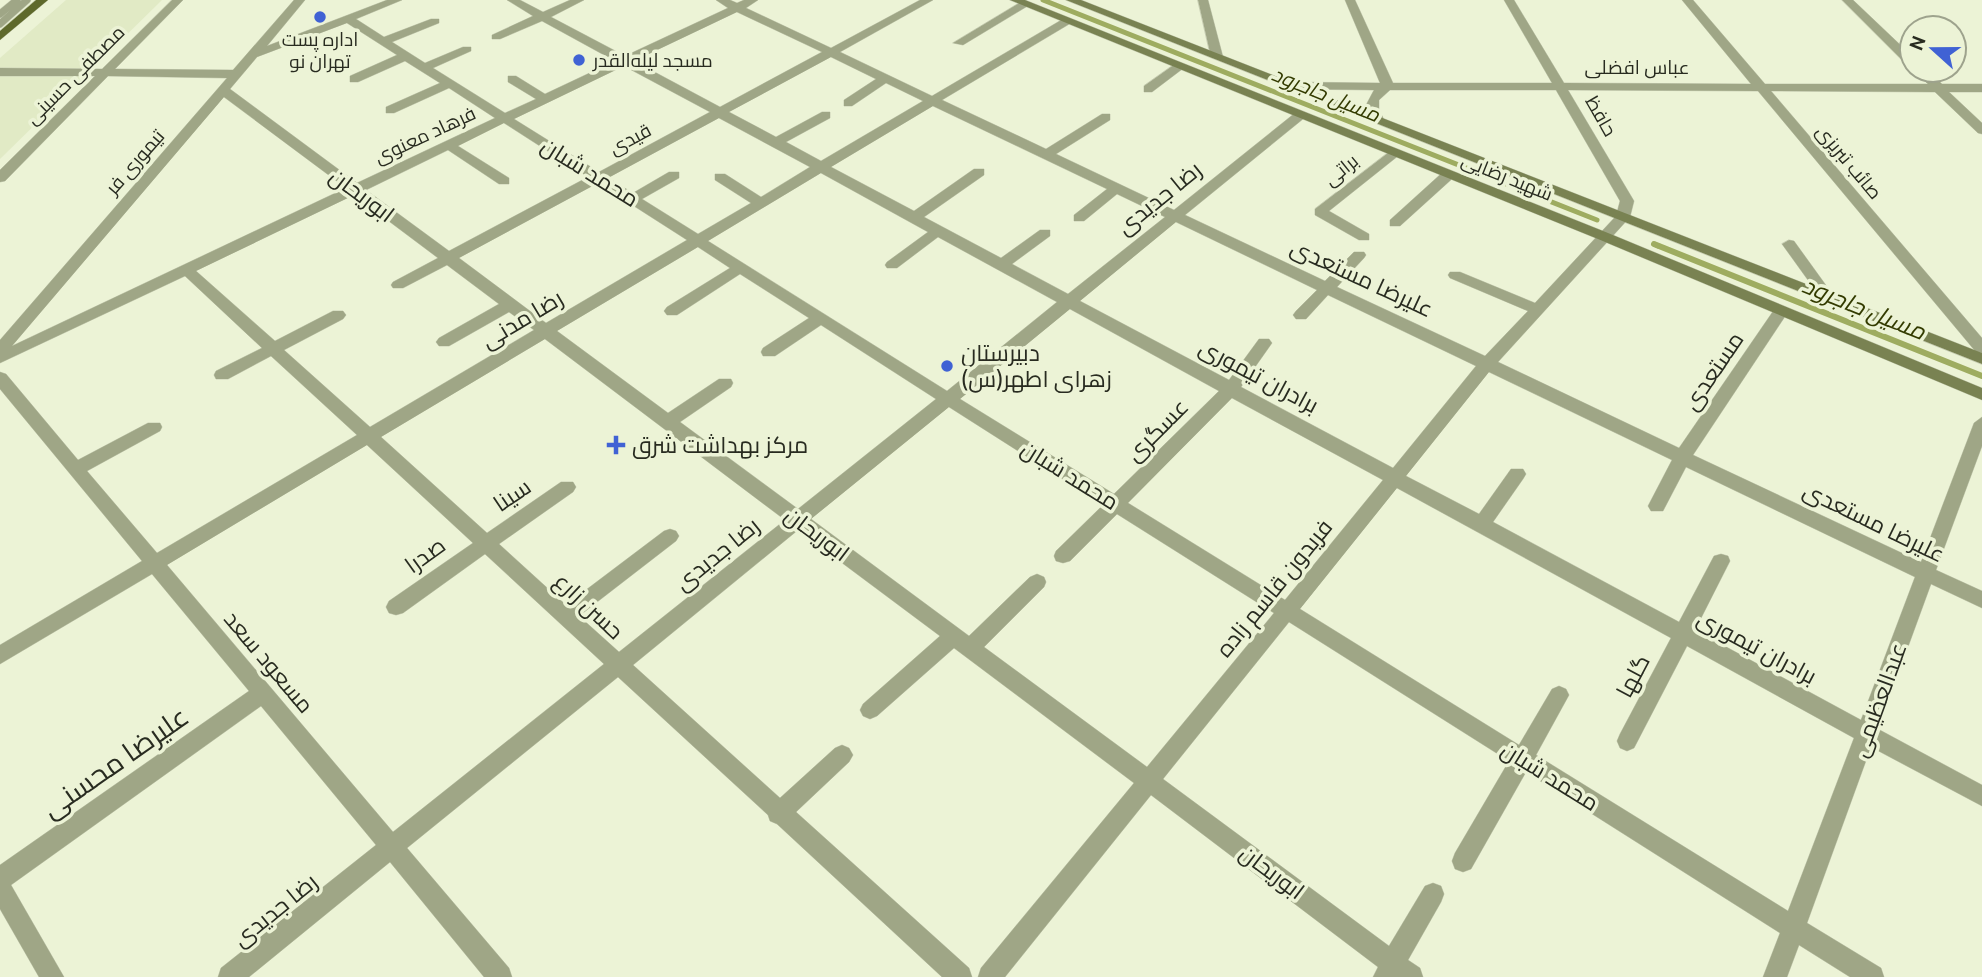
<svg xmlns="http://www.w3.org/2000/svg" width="1982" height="977" font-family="Cabin,Cairo,sans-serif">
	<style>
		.built { fill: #e1eac5 }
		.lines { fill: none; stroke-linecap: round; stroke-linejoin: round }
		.stream-far1 { stroke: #9eac60; stroke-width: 5 }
		.stream { stroke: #9eac60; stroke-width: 6 }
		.service-casing { stroke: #c9cfb5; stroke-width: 8 }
		.minor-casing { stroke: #c9cfb5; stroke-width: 1 }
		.secondary-casing { stroke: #c9cfb5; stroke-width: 1 }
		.primary-casing { stroke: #c9cfb5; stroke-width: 1 }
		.service { stroke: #9fa686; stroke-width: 7 }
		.minor { fill: #9fa686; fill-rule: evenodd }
		.secondary { fill: #798252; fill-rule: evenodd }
		.primary { fill: #5e692b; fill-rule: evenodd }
		.poi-dot { fill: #4062d4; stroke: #ecf3d6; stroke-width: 2.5 }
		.labels { text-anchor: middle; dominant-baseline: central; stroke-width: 7; stroke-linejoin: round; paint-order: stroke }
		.far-poi-label { font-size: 19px; fill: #282b20; stroke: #ecf3d6 }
		.far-street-label { font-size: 19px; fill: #282b20; stroke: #ecf3d6 }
		.far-water-label { font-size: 21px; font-style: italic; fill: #333b00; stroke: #ecf3d6 }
		.street-label { font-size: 23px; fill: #282b20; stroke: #ecf3d6 }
		.poi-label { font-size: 23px; fill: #282b20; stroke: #ecf3d6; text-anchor: start }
		.water-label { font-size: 24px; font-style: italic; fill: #333b00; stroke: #ecf3d6 }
		.near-street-label { font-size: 28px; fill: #282b20; stroke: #ecf3d6 }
	</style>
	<rect width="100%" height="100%" fill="#ecf3d6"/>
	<path class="built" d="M66,0H162L0,159V58Z"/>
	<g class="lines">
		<path class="stream-far1" d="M1043,0L1597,220
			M1654,244L1658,246"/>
		<path class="stream" d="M1654,244L1982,376"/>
		<g class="service-casing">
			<path id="service" d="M0,14L17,0
				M0,24L27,0"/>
		</g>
		<g class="minor-casing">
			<path id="minor" d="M172,0H183L115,69L233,70L294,0H305L267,46L387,0H402L356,19L384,37L431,19H439V23L392,42L425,63L463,47H471V51L433,68L505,113L536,99L508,82V76H516L545,94L615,61L542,21L500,39H492V35L533,16L507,0H520L543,12L570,0H584L551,17L625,56L728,8L716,0H730L737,3L744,0H758L746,8L831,48L920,0H933L840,52L932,96L1063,19H1071V23L942,100L1046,149L1102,114H1110V120L1056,154L1174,210L1295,113H1303V119L1185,215L1325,281L1354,252H1364L1366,255L1364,258L1337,287L1485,356L1528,311L1450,278L1448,275L1450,272H1460L1535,303L1616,216L1620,201L1556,90H1390L1379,100V109L1384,120L1378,124L1372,120L1366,105L1374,90L1287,89L1285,86L1291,82L1380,83L1345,0H1355L1393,83H1552L1504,0H1514L1564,83L1751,84L1682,0H1693L1765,84H1928L1914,70H1927L1942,84H1982V92H1949L1982,123V134L1978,133L1935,92L1771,91L1982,338V353L1976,352L1758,91L1568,90L1634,201L1630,217L1498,362L1679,448L1776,307H1786L1789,311L1786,315L1693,455L1921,562L1974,423L1982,417V446L1936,570L1982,591V608L1931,584L1878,729L1982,785V806L1871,747L1807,923L1881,968L1884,977H1850L1799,945L1787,977H1763L1780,933L1526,772L1471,869L1463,872L1455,869L1452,861L1455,853L1509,761L1289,622L1163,779L1389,946L1425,886L1433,883L1441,886L1444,894L1441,902L1408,960L1420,968L1423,977H1373L1378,967L1151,795L1005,977H978L981,968L1134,783L954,648L877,716L870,719L863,716L860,710L863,704L940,636L798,530L633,665L780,798L835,748L842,745L849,748L853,755L849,762L796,812L969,968L972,977H942L777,824L770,821L768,815L618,677L407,848L509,968L512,977H484L390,862L249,977H218L221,968L376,845L261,706L11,885L64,977H39L0,909V865L249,691L152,574L0,664V645L142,561L0,389V372L6,374L78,460L148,423H160L162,427L160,431L87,471L157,553L357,435L271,356L228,379H216L214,375L216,371L262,348L185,276L0,363V340L227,78L108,76L5,181L0,182V170L95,76H0V68L102,69ZM737,12L822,52L720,107L634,61ZM347,23L397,55L350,76V82H358L405,61L440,83L386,107V113H394L449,88L495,118L357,183L230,89L257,57ZM831,57L876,79L844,100V106H852L886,83L923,101L821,161L786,142L830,118V112H822L776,137L729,112ZM624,66L710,112L599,172L514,119ZM224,97L346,188L12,346ZM933,106L1107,189L1074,215V221H1084L1117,194L1165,217L1068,294L1012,264L1050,236V230H1040L1001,258L924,217L984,175V169H974L914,211L831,167ZM719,118L810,167L761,197L725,174H715V180L751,203L698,234L642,199L679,178V172H669L633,193L608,178ZM504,123L588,177L449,251L366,190L448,150L499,184H509V178L458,146ZM821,173L928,232L887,262L885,265L887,268H897L938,237L1057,302L947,391L708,241ZM598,183L687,240L546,323L459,258ZM354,195L438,258L393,282L391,285L393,288H403L447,265L499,304L439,338L436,342L439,346H449L509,312L534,330L370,427L284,350L343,319L346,315L343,311H333L275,341L196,271ZM1176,222L1317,290L1296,311L1293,315L1296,319H1306L1328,295L1476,366L1393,468L1241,387L1272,343L1269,339H1259L1229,380L1080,301ZM698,247L730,268L667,307L664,311L667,315H677L740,274L809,318L763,348L761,352L763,356H775L821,325L936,399L798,509L680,422L731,387L733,383L731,379H719L668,413L557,331ZM1070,309L1219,391L1114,494L960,399ZM545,339L785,520L619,652L579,616L676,541L679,536L676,531L670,529L664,531L566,605L499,544L573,492L576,487L573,482H561L487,533L381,437ZM1489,372L1672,460L1648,506L1651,511H1663L1686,467L1915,577L1861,720L1695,630L1730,561L1728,556L1721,554L1714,556L1679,622L1493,522L1523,479L1526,474L1523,469H1511L1479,514L1406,476ZM1232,398L1383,480L1285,600L1128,503ZM949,407L1103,505L1056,551L1054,556L1056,561L1063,563L1070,561L1117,514L1274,613L1147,767L984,647L1044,587L1046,582L1044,577L1037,574L1030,577L969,636L811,519ZM367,445L473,543L389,601L386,607L389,613L396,615L403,613L485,554L604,664L393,832L167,565ZM1397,488L1671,638L1620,734L1617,741L1620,748L1627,751L1634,748L1687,646L1854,738L1788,911L1536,755L1569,695L1566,689L1559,686L1552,689L1519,745L1300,609Z
				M1198,0H1208L1223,57L1221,59L1211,57Z
				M1842,0H1853L1912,56V67L1908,66Z
				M1021,2L1031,4L963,45L953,43Z
				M1175,64L1185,67L1152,92H1144V86Z
				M1393,149L1400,153L1398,156L1329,211L1369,234V240H1359L1315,215V209Z
				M1448,171L1453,172V178L1400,226H1390V220L1443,172Z
				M1789,240L1794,241L1833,295L1835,298L1833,301H1823L1782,244Z"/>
		</g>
		<g class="secondary-casing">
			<path id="secondary" d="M1010,0H1025L1608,233L1982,388V400L1598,239Z
				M1066,0H1081L1982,353V364Z"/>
		</g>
		<g class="primary-casing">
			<path id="primary" d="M36,0H48L0,40V31Z"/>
		</g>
		<use href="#service" class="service"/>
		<use href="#minor" class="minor"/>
		<use href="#secondary" class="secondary"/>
		<use href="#primary" class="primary"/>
	</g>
	<g class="poi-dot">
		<circle cx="320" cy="17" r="7"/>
		<circle cx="579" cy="60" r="7"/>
		<circle cx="947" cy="366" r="7"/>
		<path d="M612.5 434.5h7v7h7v7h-7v7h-7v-7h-7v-7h7z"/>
	</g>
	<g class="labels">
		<g class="far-poi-label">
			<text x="320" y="39">اداره پست<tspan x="320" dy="22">تهران نو</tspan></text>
			<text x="593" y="60" text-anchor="start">مسجد لیله‌القدر</text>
		</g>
		<g class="far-street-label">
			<text x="1637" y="67">عباس افضلی</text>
			<text transform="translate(75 75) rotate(-45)">مصطفی حسینی</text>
			<text transform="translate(1601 116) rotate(60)">حافظ</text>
			<text transform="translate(425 135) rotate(-25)">فرهاد معنوی</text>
			<text transform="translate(630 139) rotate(-28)">قیدی</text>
			<text transform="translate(135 162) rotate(-49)">تیموری فر</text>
			<text transform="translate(1849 162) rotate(50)">صائب تبریزی</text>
			<text transform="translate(1341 170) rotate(-39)">براتی</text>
			<text transform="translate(1507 177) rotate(22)">شهید رضایی</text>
		</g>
		<g class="far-water-label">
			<text transform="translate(1326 94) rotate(22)">مسیل جاجرود</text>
		</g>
		<g class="street-label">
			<text transform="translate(590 172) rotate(32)">محمد شبان</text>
			<text transform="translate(362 195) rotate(37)">ابوریحان</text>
			<text transform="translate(1159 198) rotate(-39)">رضا جدیدی</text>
			<text transform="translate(1362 278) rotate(25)">علیرضا مستعدی</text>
			<text transform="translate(522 319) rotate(-31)">رضا مدنی</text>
			<text transform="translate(1713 371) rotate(-56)">مستعدی</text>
			<text transform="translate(1259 376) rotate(28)">برادران تیموری</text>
			<text transform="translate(1157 430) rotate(-45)">عسگری</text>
			<text transform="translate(1070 475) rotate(32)">محمد شبان</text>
			<text transform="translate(512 495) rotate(-34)">سینا</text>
			<text transform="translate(1874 522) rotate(26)">علیرضا مستعدی</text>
			<text transform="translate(817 534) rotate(37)">ابوریحان</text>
			<text transform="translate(717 554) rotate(-39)">رضا جدیدی</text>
			<text transform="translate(425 555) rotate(-36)">صدرا</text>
			<text transform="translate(1274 588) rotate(-51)">فریدون قاسم زاده</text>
			<text transform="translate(589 606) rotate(43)">حسن زارع</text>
			<text transform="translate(1757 647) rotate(28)">برادران تیموری</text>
			<text transform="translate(269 662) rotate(50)">مسعود سعد</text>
			<text transform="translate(1633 676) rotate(-62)">گلها</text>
			<text transform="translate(1879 700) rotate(-70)">عبدالعظیمی</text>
			<text transform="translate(1550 776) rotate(32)">محمد شبان</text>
			<text transform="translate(1272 872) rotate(37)">ابوریحان</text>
			<text transform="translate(275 910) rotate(-39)">رضا جدیدی</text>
		</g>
		<g class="poi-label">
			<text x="961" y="353">دبیرستان<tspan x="961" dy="26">زهرای اطهر(س)</tspan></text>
			<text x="632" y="445">مرکز بهداشت شرق</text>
		</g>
		<g class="water-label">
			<text transform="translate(1864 308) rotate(22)">مسیل جاجرود</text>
		</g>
		<g class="near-street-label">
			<text transform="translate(115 762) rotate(-35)">علیرضا محسنی</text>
		</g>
	</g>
	<g transform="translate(1933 49) rotate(291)"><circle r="33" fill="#ecf3d6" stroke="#9ea38d" stroke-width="2"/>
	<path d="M0-5L12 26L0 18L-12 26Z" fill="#4062d4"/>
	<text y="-10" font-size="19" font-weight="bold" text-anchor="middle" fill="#282b20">N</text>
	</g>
</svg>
